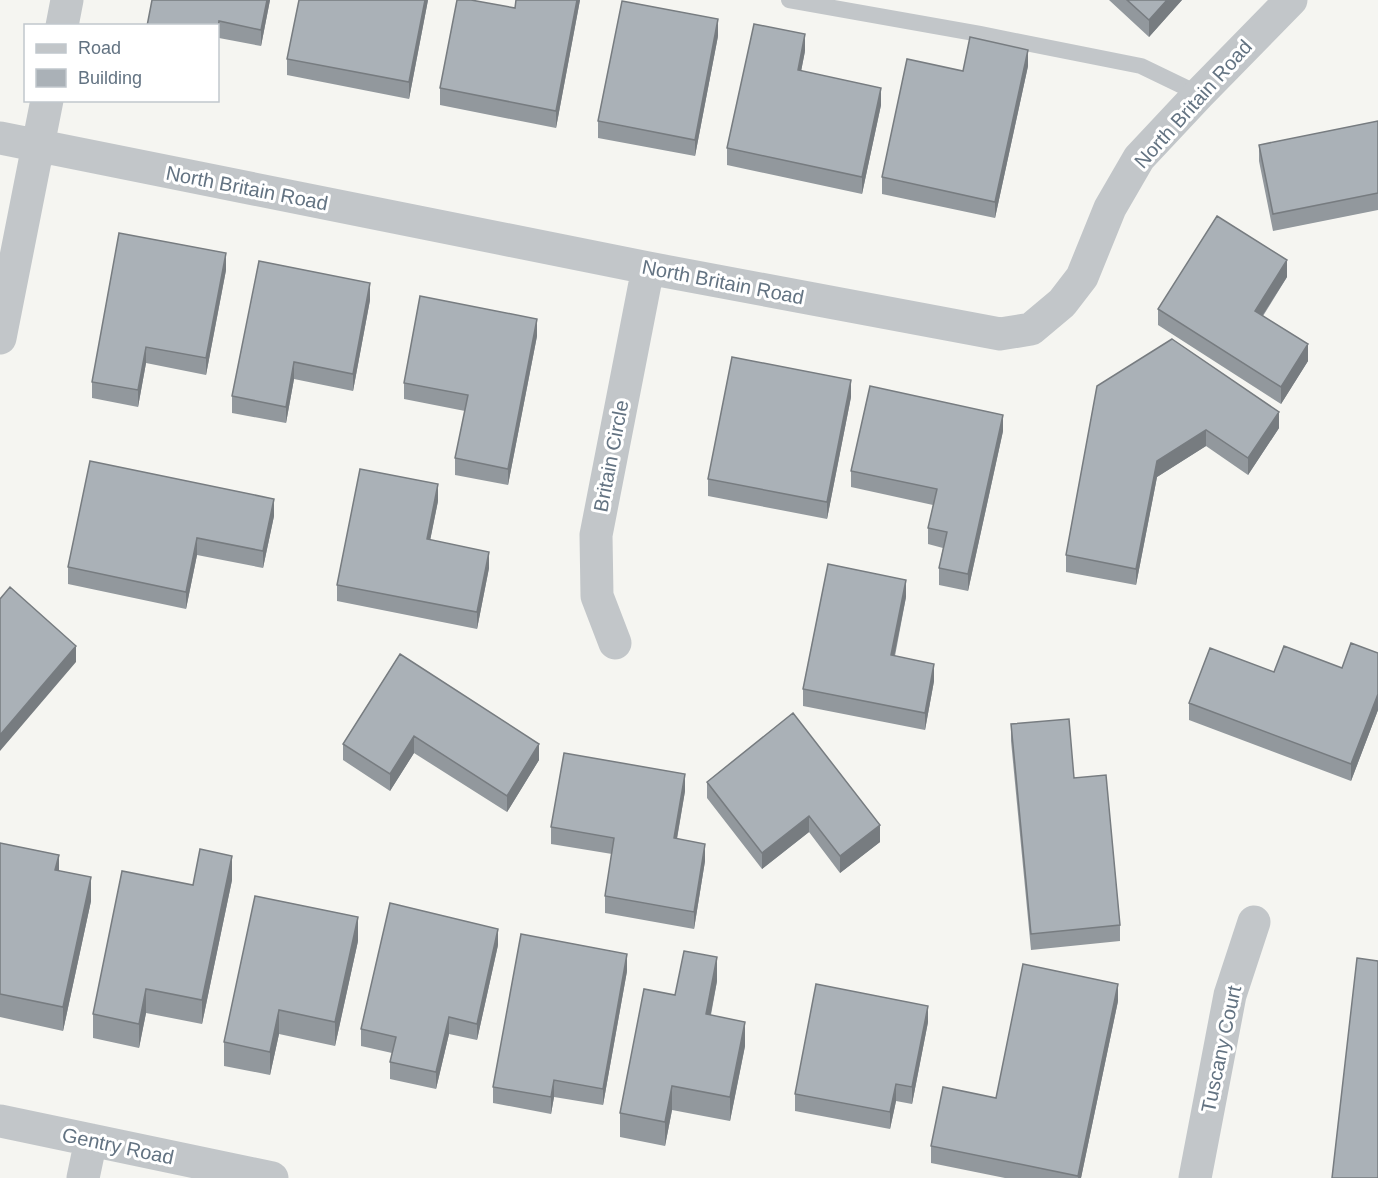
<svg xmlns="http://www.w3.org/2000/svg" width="1378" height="1178" font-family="Arial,sans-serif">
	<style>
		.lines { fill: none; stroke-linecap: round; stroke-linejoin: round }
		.service { stroke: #c2c6c9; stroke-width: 16 }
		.minor { stroke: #c2c6c9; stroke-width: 33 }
		.wall { fill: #92989d }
		.shaded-wall { fill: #777c80 }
		.building { fill: #aab1b7; stroke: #777c80; stroke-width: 1.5 }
		.labels { text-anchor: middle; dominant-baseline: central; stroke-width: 6; stroke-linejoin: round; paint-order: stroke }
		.street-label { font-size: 20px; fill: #637382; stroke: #fff }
	</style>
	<rect width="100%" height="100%" fill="#f5f5f1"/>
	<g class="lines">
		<path class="service" d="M789,0L980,34L1141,66L1199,94"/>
		<path class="minor" d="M62,26L67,0
			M0,138L648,268L1000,334L1031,329L1062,303L1082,277L1110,208L1139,158L1199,94L1291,0
			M0,338L47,100
			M615,643L597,596L596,535L648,268
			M0,1121L272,1178
			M83,1178L91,1140
			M1195,1178L1230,995L1254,922"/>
	</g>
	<path class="wall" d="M152,0H270L261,46L219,38Z
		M428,0L409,99L287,75V59Z
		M516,0H580L556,128L440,105V88L515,8Z
		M1109,0H1182L1149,37Z
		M718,36L695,156L598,138V121Z
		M805,51L801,71L881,105L862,194L727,165V148Z
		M1028,66L995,218L882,194V177L963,71Z
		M1378,121V210L1273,231L1259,161V145Z
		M226,270L206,375L146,363L138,407L92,398V382Z
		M1287,277L1263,316L1308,361L1281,404L1158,325V309Z
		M370,300L353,391L294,379L286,423L232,413V396Z
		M537,336L508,485L455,475V458L465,411L404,399V383Z
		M1097,386L1279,428L1248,475L1206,446L1157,477L1136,585L1066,572V555Z
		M851,397L827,519L708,496V479Z
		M1003,431L968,591L939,585V568L943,548L928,544V528L933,505L851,487V471Z
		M438,501L430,540L489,568L477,629L337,601V585Z
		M274,516L263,568L197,555L186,609L68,584V567Z
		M906,597L895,656L934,681L925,730L803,706V689Z
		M1378,653V710L1351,781L1189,720V703L1274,672L1342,668Z
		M400,654L539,760L507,812L414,753L390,791L343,760V744Z
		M793,713L880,842L840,873L809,832L762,869L707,798V782Z
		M1011,724L1074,778L1120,925V941L1031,950L1011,741Z
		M685,791L677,839L705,861L694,929L605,913V896L612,854L551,844V827Z
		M0,843L59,871L91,901L63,1031L0,1017Z
		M232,880L202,1024L146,1013L139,1048L93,1038V1014L193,885Z
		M358,941L335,1046L279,1034L270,1075L224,1066V1042Z
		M498,945L477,1040L449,1034L436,1089L390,1079V1062L392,1053L361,1046V1029Z
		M627,971L603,1105L554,1097L551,1114L493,1103V1087Z
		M717,981L711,1015L745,1046L730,1121L672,1110L665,1146L620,1137V1113L675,995Z
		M1118,1001L1081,1178H1005L931,1163V1146L996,1098Z
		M928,1022L912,1104L896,1101L890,1129L795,1111V1094Z"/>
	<path class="shaded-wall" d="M267,0H270L261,46V30Z
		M425,0H428L409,99V82Z
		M577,0H580L556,128V111Z
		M1167,0H1182L1149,37V20Z
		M718,19V36L695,156V140Z
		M219,21V38L218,45V28Z
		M805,34V51L798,87V70Z
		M1028,50V66L995,218V202Z
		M881,88V105L862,194V177Z
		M226,253V270L206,375V358Z
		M1287,260V277L1255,327V311Z
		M370,283V300L353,391V374Z
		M537,319V336L508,485V469Z
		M1308,344V361L1281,404V387Z
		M146,347V363L138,407V390Z
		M294,362V379L286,423V407Z
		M851,380V397L827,519V502Z
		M1279,412V428L1248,475V458Z
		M1003,415V431L968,591V574Z
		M1206,430V446L1157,477L1136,585V569L1157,461Z
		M438,484V501L427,556V539Z
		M274,499V516L263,568V551Z
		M197,538V555L186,609V592Z
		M489,552V568L477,629V612Z
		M906,580V597L891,672V655Z
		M76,646V662L0,751V735Z
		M934,664V681L925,730V713Z
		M1378,694V710L1351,781V764Z
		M414,736V753L390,791V774Z
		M539,744V760L507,812V796Z
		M685,774V791L674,855V838Z
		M809,816V832L762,869V853Z
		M880,825V842L840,873V856Z
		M705,844V861L694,929V912Z
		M59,855V878L55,870Z
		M232,856V880L202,1024V1000Z
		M91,877V901L63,1031V1007Z
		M358,917V941L335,1046V1022Z
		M498,929V945L477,1040V1024Z
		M627,954V971L603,1105V1089Z
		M717,957V981L706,1038V1014Z
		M1118,984V1001L1081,1178H1078Z
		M146,989V1013L139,1048V1024Z
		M928,1006V1022L912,1104V1087Z
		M279,1010V1034L270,1075V1052Z
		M449,1017V1034L436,1089V1072Z
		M745,1022V1046L730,1121V1097Z
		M554,1080V1097L551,1114V1097Z
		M896,1084V1101L890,1129V1112Z
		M672,1086V1110L665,1146V1122Z"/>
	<path class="building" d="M152,0H267L261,30L219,21L218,28V26H147Z
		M299,0H425L409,82L287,59Z
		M457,0H471L515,8L516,0H577L556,111L440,88Z
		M1127,0H1167L1149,20Z
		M622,1L718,19L695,140L598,121Z
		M754,24L805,34L798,70L881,88L862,177L727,148Z
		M970,37L1028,50L995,202L882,177L907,59L963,71Z
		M1378,121V193L1273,214L1259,145Z
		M1217,216L1287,260L1255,311L1308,344L1281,387L1158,309Z
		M119,233L226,253L206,358L146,347L138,390L92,382Z
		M259,261L370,283L353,374L294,362L286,407L232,396Z
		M420,296L537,319L508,469L455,458L468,395L404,383Z
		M1172,339L1279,412L1248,458L1206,430L1157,461L1136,569L1066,555L1097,386Z
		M732,357L851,380L827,502L708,479Z
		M870,386L1003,415L968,574L939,568L947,532L928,528L937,489L851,471Z
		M90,461L274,499L263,551L197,538L186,592L68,567Z
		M360,469L438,484L427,539L489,552L477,612L337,585Z
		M828,564L906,580L891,655L934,664L925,713L803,689Z
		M10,587L76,646L0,735V599Z
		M1351,643L1378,653V694L1351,764L1189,703L1210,648L1274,672L1284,646L1342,668Z
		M400,654L539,744L507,796L414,736L390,774L343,744Z
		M793,713L880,825L840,856L809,816L762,853L707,782Z
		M1069,719L1074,778L1106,775L1120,925L1031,934L1011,724Z
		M564,753L685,774L674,838L705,844L694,912L605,896L614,838L551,827Z
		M0,843L59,855L55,870L91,877L63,1007L0,994Z
		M200,849L232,856L202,1000L146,989L139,1024L93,1014L122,871L193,885Z
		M255,896L358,917L335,1022L279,1010L270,1052L224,1042Z
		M390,903L498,929L477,1024L449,1017L436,1072L390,1062L396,1037L361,1029Z
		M521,934L627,954L603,1089L554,1080L551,1097L493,1087Z
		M684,951L717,957L706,1014L745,1022L730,1097L672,1086L665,1122L620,1113L644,989L675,995Z
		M1357,958L1378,961V1178H1332Z
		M1023,964L1118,984L1078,1176L931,1146L943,1087L996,1098Z
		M816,984L928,1006L912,1087L896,1084L890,1112L795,1094Z"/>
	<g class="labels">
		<g class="street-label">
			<text transform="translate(1193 104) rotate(-48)">North Britain Road</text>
			<text transform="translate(247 188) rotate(11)">North Britain Road</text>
			<text transform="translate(723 282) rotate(11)">North Britain Road</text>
			<text transform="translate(611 456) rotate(-79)">Britain Circle</text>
			<text transform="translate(1221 1049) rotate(-78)">Tuscany Court</text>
			<text transform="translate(118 1146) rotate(12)">Gentry Road</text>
		</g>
	</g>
	<rect x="24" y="24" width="195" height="78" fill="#ffffff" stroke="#c1c7cd" stroke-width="1.5"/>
	<rect x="36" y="44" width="30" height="9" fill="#c2c6c9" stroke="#c1c7cd" stroke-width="1.5"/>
	<text x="78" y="54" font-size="18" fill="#637382">Road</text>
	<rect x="36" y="69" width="30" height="18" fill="#aab1b7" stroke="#c1c7cd" stroke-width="1.5"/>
	<text x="78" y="84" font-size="18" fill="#637382">Building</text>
</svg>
